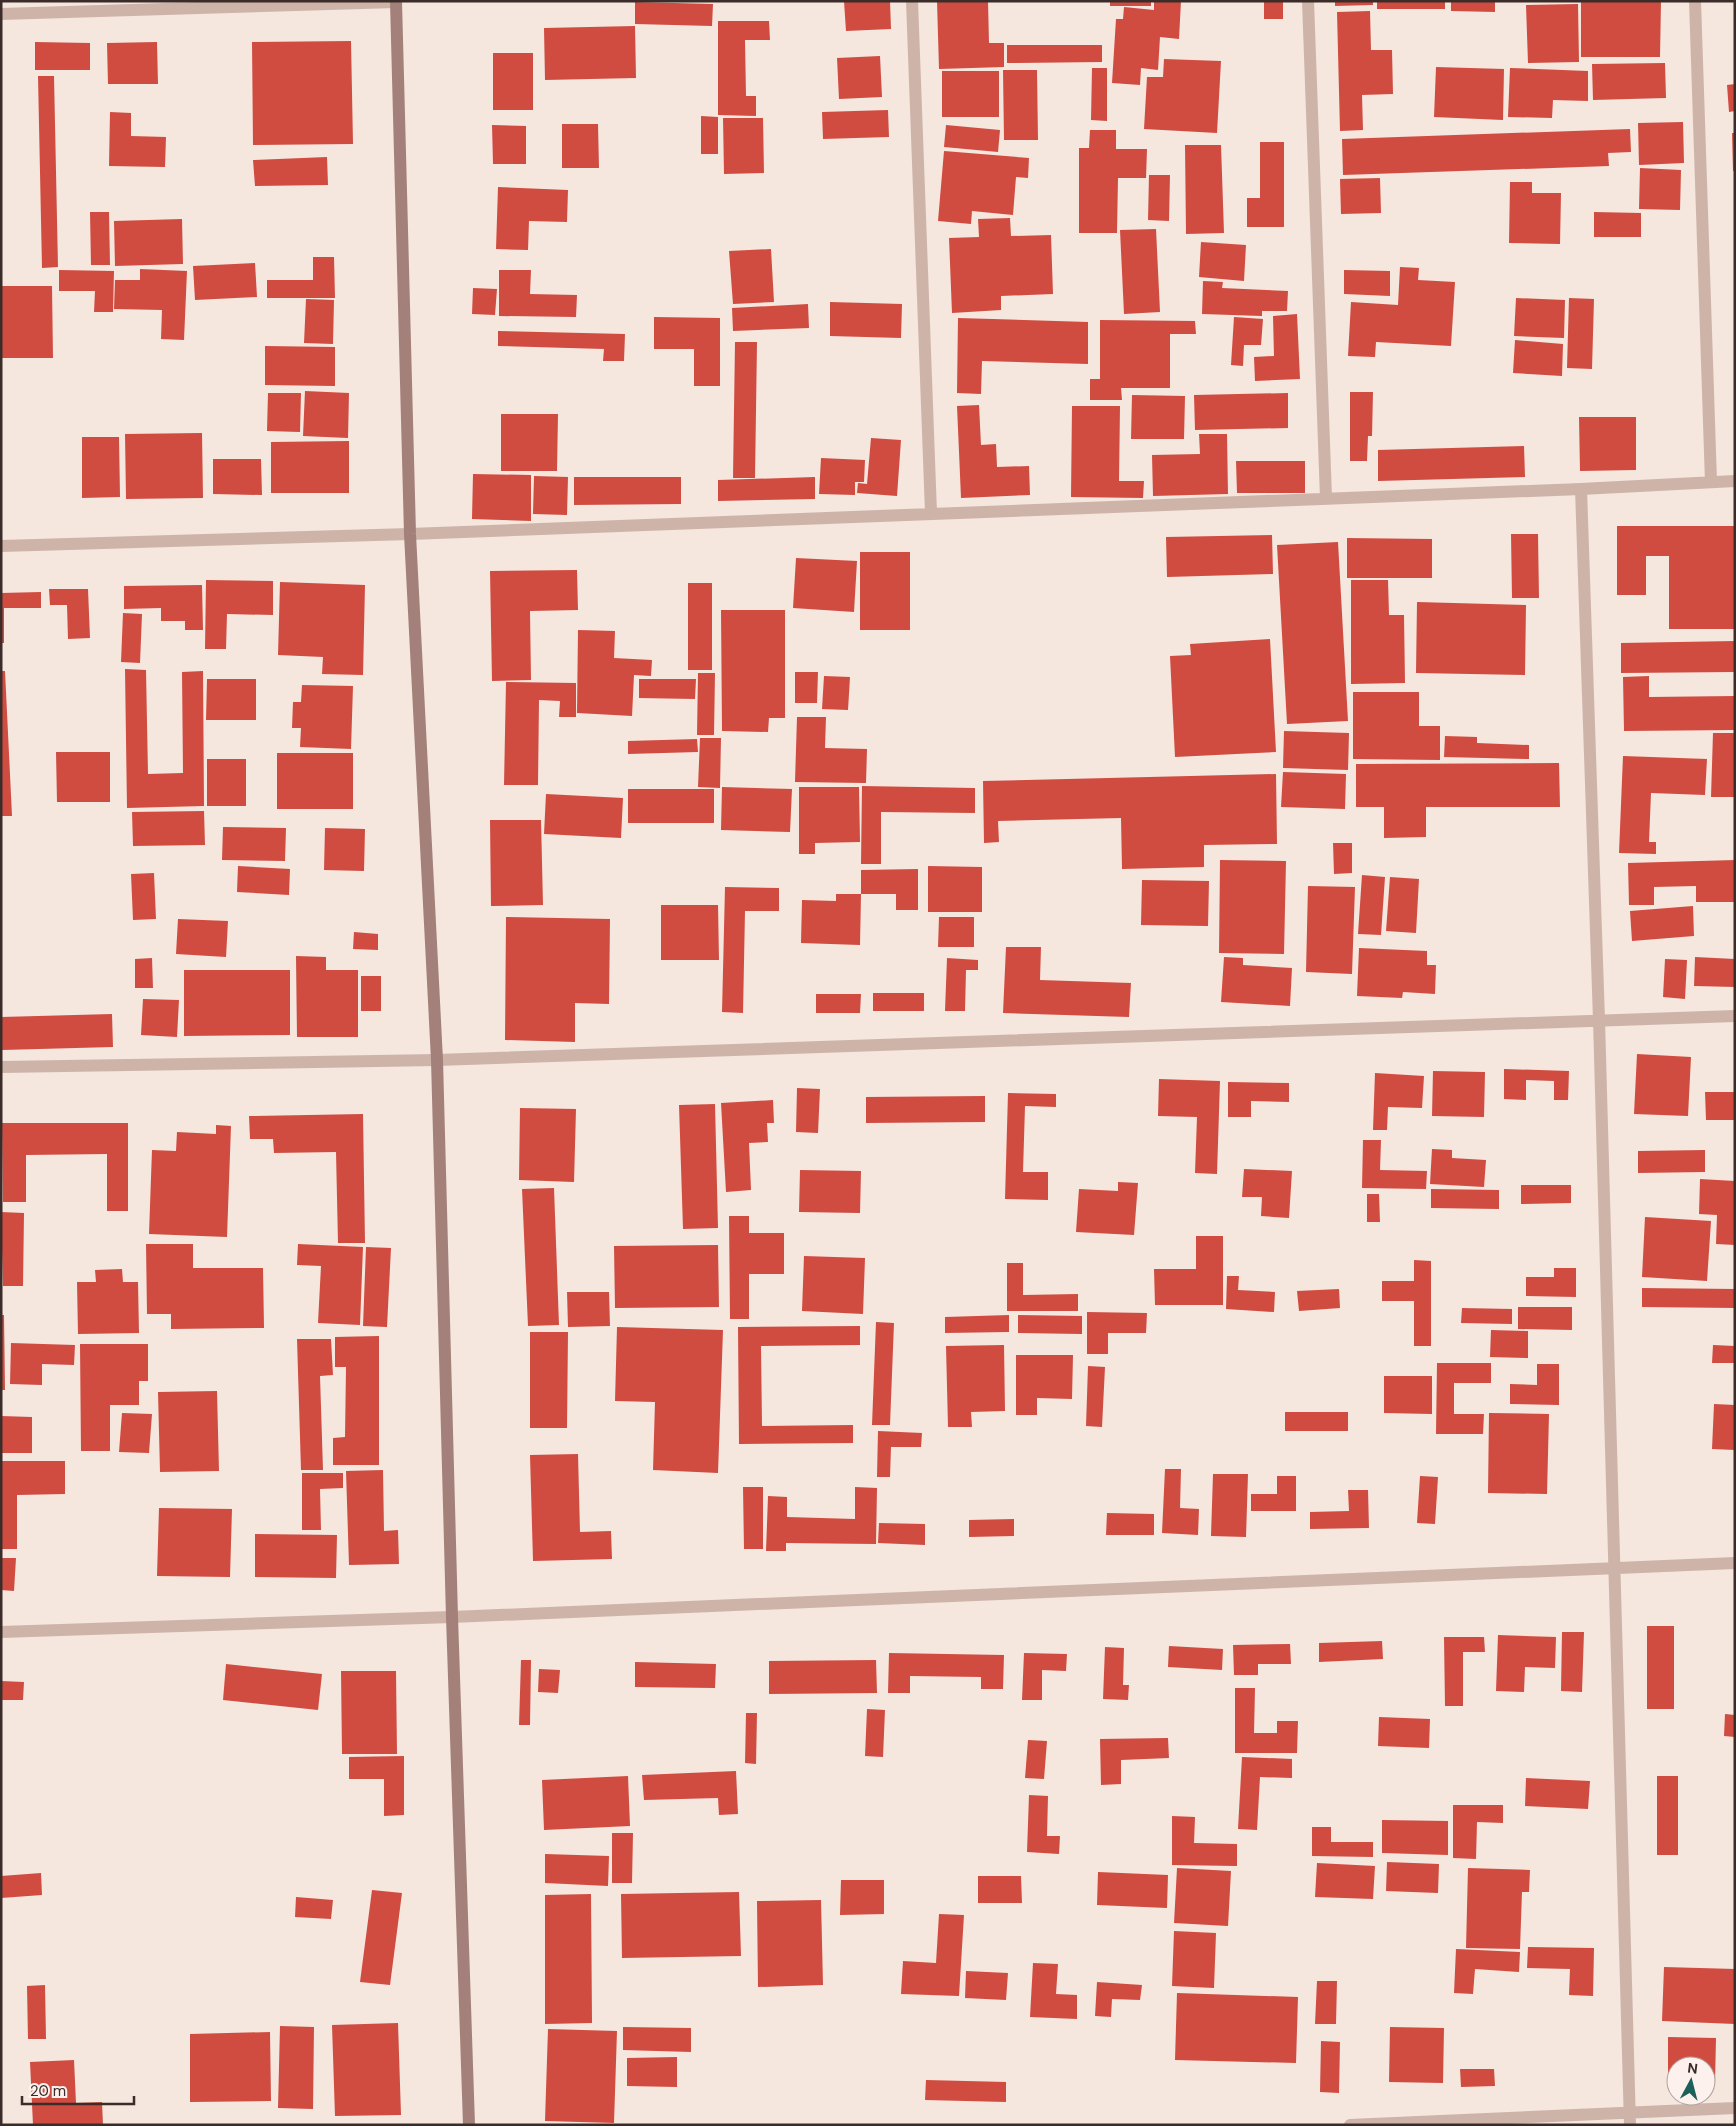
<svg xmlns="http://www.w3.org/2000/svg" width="1736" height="2126" font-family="'DM Sans',sans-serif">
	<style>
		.building { fill: #d04c41 }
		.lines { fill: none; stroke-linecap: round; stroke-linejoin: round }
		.minor { stroke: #ceb3a9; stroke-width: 12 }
		.secondary { stroke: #a3817a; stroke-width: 12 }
	</style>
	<rect width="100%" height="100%" fill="#f5e6de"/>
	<path class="building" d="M844,1H890L891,29L846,31Z
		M937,1H988L989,43H1004V67L939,69Z
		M1110,1H1151V6H1110Z
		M1154,1H1181L1179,39L1160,37L1158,70L1141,68L1140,85L1112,83L1116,19H1123L1124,7L1154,10Z
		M1264,1H1283V19H1264Z
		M1335,1H1373V5L1335,6Z
		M1377,1H1445V9H1377Z
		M1451,1H1495V12L1451,11Z
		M1581,1H1661L1660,57H1581Z
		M635,2L713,4L712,26L635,24Z
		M1578,4L1579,62L1528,63L1526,5Z
		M1370,11L1371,50H1392L1393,94L1362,95L1363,130L1340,131L1337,12Z
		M718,21H769L770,40H745L746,96H756V116L718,115Z
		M635,26L636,78L545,80L544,28Z
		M351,41L353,144L253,145L252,42Z
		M35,42L90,43V70H35Z
		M157,42L158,84H108L107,43Z
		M1007,45H1102V62L1007,63Z
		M493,53H533V110H493Z
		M880,56L882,97L839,99L837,58Z
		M1164,59L1221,61L1217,133L1144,129L1147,77H1163Z
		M1665,63L1666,98L1593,100L1592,64Z
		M1436,67L1504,69L1503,120L1434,117Z
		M1092,68H1107V121L1091,120Z
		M1510,68L1588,71V101L1553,100L1552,118L1508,117Z
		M1003,70H1037L1038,140H1004Z
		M942,71H999V117H942Z
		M38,76H54L58,267L42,268Z
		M1735,84V111L1729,112L1727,85Z
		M888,110L889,137L823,139L822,112Z
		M110,112L131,113V136L166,137L165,167L109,166Z
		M701,116L718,117V154H701Z
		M723,118H763L764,173L724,174Z
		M1683,122L1684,163L1639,165L1638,123Z
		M562,124H598L599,168H562Z
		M492,125L526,126V164H493Z
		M946,125L1000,130L998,152L944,147Z
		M1630,129L1631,152L1608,153L1609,166L1343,175L1342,139Z
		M1090,130H1116V149H1147L1146,178H1118L1117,233H1079V148H1089Z
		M1732,133H1735V171H1733Z
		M1260,142H1284V227H1247V198H1260Z
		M1185,145H1221L1224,233L1186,234Z
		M944,151L1029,158L1028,178L1016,177L1013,215L972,211L971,224L938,221Z
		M327,157L328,185L255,186L253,160Z
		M1640,168L1681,170L1680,210L1639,209Z
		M1149,175H1170L1169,221L1148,220Z
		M1380,178L1381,213L1341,214L1340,179Z
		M1510,182H1532V193H1561L1560,244L1509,243Z
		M498,187L568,190L567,222L529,221L528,250L496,249Z
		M90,212H109L110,265H91Z
		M1594,212L1641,213V237H1594Z
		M1010,218L1011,236L1051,235L1053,294L1001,296V310L952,313L949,238L979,237L978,219Z
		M182,219L183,264L115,266L114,221Z
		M1156,229L1160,312L1124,314L1120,230Z
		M1201,242L1246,245L1244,281L1199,277Z
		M771,249L774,302L733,304L729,251Z
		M313,257H334L335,298H267V280H313Z
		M255,263L257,297L195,300L193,266Z
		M1400,267L1419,268L1418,280L1455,282L1451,346L1376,342L1375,357L1348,356L1351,302L1398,305Z
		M140,269L187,271L184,340L161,339L162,310L114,309L115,280H140Z
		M59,270L114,271L113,312H94L95,291H59Z
		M499,270H531L530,294L577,295L576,317L499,316Z
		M1344,270L1390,271V296L1344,294Z
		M1203,281L1223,282L1222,288L1288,291L1287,311H1262V316L1202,314Z
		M1,286H52L53,358H1Z
		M473,288L497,289L495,315L472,314Z
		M1516,298L1565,300L1564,338L1514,336Z
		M1569,298L1594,299L1592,369L1567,368Z
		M306,299L334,300L333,344L304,343Z
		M830,302L902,304L901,338L830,336Z
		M808,304L809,328L733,331L732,308Z
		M1297,314L1300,379L1255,381L1254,357L1274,356L1273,316Z
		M654,317L720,318V386H694V349H654Z
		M1234,317L1263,319L1261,345H1244L1243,366L1231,365Z
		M958,318L1088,322V364L982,361L981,394L957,393Z
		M1100,320L1195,321L1196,334H1170V388H1121L1122,400H1090V379H1100Z
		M498,331L625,334L624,361H603L604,349L498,346Z
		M1515,340L1563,344L1562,376L1513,373Z
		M735,342H757L755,478H733Z
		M265,346L335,347V386L265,385Z
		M305,391L349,393L348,438L303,436Z
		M1350,392H1373L1372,436H1368L1367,461H1350Z
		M268,393H301L300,432L267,431Z
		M1288,393V428L1195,430L1194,395Z
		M1132,395L1185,396L1184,439H1131Z
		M979,405L981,445L996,444L997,467L1029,466L1030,495L961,498L957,406Z
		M1072,406H1120L1119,481H1144L1143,498L1071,497Z
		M501,414H558L557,471H501Z
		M1579,417H1636V470L1580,471Z
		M202,433L203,498L126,499L125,434Z
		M1199,434H1227L1228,494L1153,496L1152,455L1200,454Z
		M82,437H119L120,497L82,498Z
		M871,438L901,440L897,496L857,493L858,483L867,484Z
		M349,441V493H271V442Z
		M1524,446L1525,477L1378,481V450Z
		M821,458L865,460L864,482H855V495L819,494Z
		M213,459H261L262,495L213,494Z
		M1236,461H1305V493H1237Z
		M473,474L531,475V521L472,519Z
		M534,476L568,477L567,515L533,514Z
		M574,477H681V504L574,505Z
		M815,477V499L718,501V480Z
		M1617,526H1735V629H1669V556H1646V595H1617Z
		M1511,534H1538L1539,598H1512Z
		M1272,535L1273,574L1167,577L1166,537Z
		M1347,538L1432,539V578H1347Z
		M1338,542L1348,721L1287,724L1277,545Z
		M860,552H910V630H860Z
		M796,558L857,561L854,612L793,608Z
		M577,570L578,610L530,611L531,680L492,681L490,571Z
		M206,580L273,581V615L227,614L226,649H205Z
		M1351,580H1388L1389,615H1404L1405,683L1351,684Z
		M280,582L365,585L363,675L322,674L323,657L278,655Z
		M688,583H712V670H688Z
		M202,585L203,630H185V621H161V608L124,609V586Z
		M49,589H88L90,638L68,639L67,605H50Z
		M41,592V608H4V643H1V593Z
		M1417,602L1526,605L1525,675L1416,673Z
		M721,610H785V718H769L768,732L722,731Z
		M123,613L142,614L140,663L121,662Z
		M578,630L615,631L614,658L652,660L651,676L634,675L632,716L577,713Z
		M1270,639L1276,752L1175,757L1170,656L1191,655L1190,644Z
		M1735,641V672L1621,673V643Z
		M125,669L146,670L148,774L183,773L182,672L203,671L204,806L127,808Z
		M1,671H5L12,816H1Z
		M795,672H818L817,703H795Z
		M698,673H715L714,735H697Z
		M824,676L850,677L848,710L822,709Z
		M1649,676V697L1735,696V730L1624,731L1623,677Z
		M207,679H256V720H206Z
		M639,679H696L695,699L639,698Z
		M506,682L576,683V717H559L560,701L539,700L538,785H504Z
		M302,685L353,686L351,749L300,747L301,728H292L293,702H301Z
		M1353,692H1419V726H1440V760L1353,759Z
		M797,717H826L825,748L867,749L866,783L795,782Z
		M1284,731L1349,733L1348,770L1283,768Z
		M1713,733H1735V797H1711Z
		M1445,736L1477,737V743L1529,745V759L1444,757Z
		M700,738H721L720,788L698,787Z
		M697,739L698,752L628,754V741Z
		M56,752H110V802H57Z
		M277,753H353V809H277Z
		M1623,756L1707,759L1705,795L1651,793L1649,842H1656V854L1619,853Z
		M207,759H246V806H207Z
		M1559,763L1560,807H1426V837L1384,838V807H1356V764Z
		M1283,772L1346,774L1345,809L1281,807Z
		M1276,774L1277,844L1204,845V867L1122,869L1121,818L998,821L999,842L984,843L983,781Z
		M862,786L975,788V813L881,812V864H861Z
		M722,787L792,789L790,832L721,830Z
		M799,787H859L860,842L815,843V854H799Z
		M628,789H714V823H628Z
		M546,794L623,798L621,838L544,834Z
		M204,811L205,845L133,846L132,812Z
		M490,820H541L543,905L491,906Z
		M223,827L286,828L285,861L222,860Z
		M325,828L365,829L364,871L324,870Z
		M1333,843H1352V873L1334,874Z
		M1220,860L1286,861L1284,954L1219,953Z
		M1735,860V902H1696V886L1654,887V905H1629L1628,863Z
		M238,866L290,869L289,895L237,892Z
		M928,866L982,867V912H928Z
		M918,869V910H896V894H861V870Z
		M154,873L156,919L133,920L131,874Z
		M1362,875L1385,877L1381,935L1358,934Z
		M1390,877L1419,879L1416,933L1386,931Z
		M1142,880L1209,881L1208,926L1141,925Z
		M1308,886L1355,887L1352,974L1306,972Z
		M725,887L779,888V911H745L743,1013L722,1012Z
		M836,894H861L860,945L801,943L802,900L836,901Z
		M661,905H718L719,960H661Z
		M1693,906L1694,936L1632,941L1630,911Z
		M506,917L610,919L609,1004L575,1003V1042L505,1040Z
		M939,917H974V947H938Z
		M178,919L228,921L226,957L176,954Z
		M354,932L378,934V950L353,949Z
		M1006,947H1041L1040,980L1131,983L1129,1017L1003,1013Z
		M1359,948L1427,951V965H1436L1435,994L1403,992L1402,998L1357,996Z
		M296,956L326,957V970H358V1037H297Z
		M1224,957L1243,958V965L1292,968L1290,1006L1221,1002Z
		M1695,957L1735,959V987L1694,986Z
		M152,958L153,988H135V959Z
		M947,958L978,960V970H966L965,1011H945Z
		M1665,959L1687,960L1685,999L1663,997Z
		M184,970H290V1035L184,1036Z
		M361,976H381V1011H361Z
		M873,993H924V1011H873Z
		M816,994H861L860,1013H816Z
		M143,999L179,1000L177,1037L141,1035Z
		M112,1014L113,1047L2,1050L1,1017Z
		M1637,1054L1691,1057L1688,1116L1634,1114Z
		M1504,1069L1569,1071L1568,1100H1554V1081L1526,1080V1100L1504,1099Z
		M1433,1071L1485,1072L1484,1117L1432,1116Z
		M1375,1073L1424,1076L1422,1108L1388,1107L1387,1130H1373Z
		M1159,1079L1220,1081L1217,1174L1195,1173L1197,1117L1158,1116Z
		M1228,1082L1289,1083V1102L1251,1101V1117H1228Z
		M797,1088L820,1089L818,1133L796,1132Z
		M1705,1092H1735V1120H1706Z
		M1008,1093L1056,1094V1107L1025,1106L1023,1172H1048V1200L1005,1199Z
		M985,1096V1122L866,1123V1097Z
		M773,1100L774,1123H767L768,1142L749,1143L751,1190L726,1192L721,1103Z
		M715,1104L718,1228L683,1229L679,1105Z
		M520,1108L576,1109L574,1182L519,1180Z
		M363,1114L365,1243H338L336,1152L274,1153L273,1139H250L249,1116Z
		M2,1123H128V1211H107V1154L26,1155V1202H3Z
		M216,1125L231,1126L227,1237L149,1234L152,1150L176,1151L177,1132L216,1134Z
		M1363,1140H1381L1380,1170L1427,1171L1426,1189L1362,1188Z
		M1432,1149L1452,1150V1158L1486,1160L1484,1187L1430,1184Z
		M1705,1150V1172L1638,1173V1151Z
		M1244,1169L1292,1171L1289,1218L1261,1216L1262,1197H1242Z
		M800,1170L861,1171L860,1213L799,1212Z
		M1700,1179L1735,1181V1245L1716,1244L1717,1215L1699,1214Z
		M1118,1182L1138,1183L1134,1235L1076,1232L1079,1189L1118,1191Z
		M1521,1185H1571V1203L1521,1204Z
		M554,1188L559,1325L528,1326L522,1189Z
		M1431,1189L1499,1190V1209L1431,1208Z
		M1367,1194H1379L1380,1222H1367Z
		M1,1212L24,1213L23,1286H3Z
		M729,1216H749V1233H784V1274H749V1319H730Z
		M1645,1217L1711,1221L1707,1281L1642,1277Z
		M1196,1236H1223V1305H1155L1154,1269H1196Z
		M146,1244H193V1268H263L264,1328L171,1329V1314H147Z
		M298,1244L363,1247L360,1325L318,1323L321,1266L297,1265Z
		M718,1245L719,1307L615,1308L614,1246Z
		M366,1247L391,1248L387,1327L363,1326Z
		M804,1256L865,1258L863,1314L802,1311Z
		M1414,1260L1431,1261V1346H1414V1301H1382V1281H1414Z
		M1007,1263H1023V1295L1078,1294V1311H1007Z
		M1554,1268H1576V1297L1526,1296V1277H1554Z
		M122,1269L123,1282H138L139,1333L78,1334L77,1282H96L95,1270Z
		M1227,1276H1239L1238,1290L1275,1292L1274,1312L1226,1309Z
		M1642,1288L1735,1289V1308L1642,1307Z
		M1339,1289L1340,1308L1299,1311L1297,1291Z
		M567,1292H609L610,1326L568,1327Z
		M1518,1307H1572V1330L1518,1329Z
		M1462,1308L1512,1309V1324L1461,1323Z
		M1087,1312L1147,1313L1146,1333H1108V1354H1087Z
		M1,1315H4L5,1390H1Z
		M1009,1315V1332L945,1333V1317Z
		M1018,1315L1082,1316V1334L1018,1333Z
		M876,1322L894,1323L890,1425H872Z
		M860,1326V1345L761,1346L762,1426L853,1425V1443L739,1444L738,1327Z
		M617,1327L723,1330L718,1473L653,1470L655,1402L615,1401Z
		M1491,1330L1528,1331V1358L1490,1357Z
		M530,1332H568L567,1428H530Z
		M379,1336V1465H333V1438L345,1437L346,1367H335V1337Z
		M297,1339H331L333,1375L320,1376L323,1470H301Z
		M11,1343L75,1345L74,1365L42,1364V1385L10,1384Z
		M80,1344H148V1381H139V1405H110V1451H81Z
		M1004,1345L1005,1411L971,1412L972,1427H948L946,1346Z
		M1713,1345L1735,1346V1363H1712Z
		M1016,1355H1073L1072,1399L1037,1398V1415H1016Z
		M1437,1363H1491V1383H1454V1414H1484L1483,1434H1436Z
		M1537,1364H1559V1405L1510,1404V1384L1537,1385Z
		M1088,1366L1105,1367L1102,1427L1086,1426Z
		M1384,1376H1432V1414L1384,1413Z
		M217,1391L219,1471L160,1472L158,1392Z
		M1714,1404L1735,1405V1450L1712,1449Z
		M1285,1412H1348V1431H1285Z
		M122,1413L152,1414L149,1453L119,1452Z
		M1489,1413L1549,1414L1547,1494L1488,1493Z
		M1,1416L32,1417V1453H1Z
		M878,1431L922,1433L921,1447H891L890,1477H877Z
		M578,1454L580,1532L611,1531L612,1559L533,1561L530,1455Z
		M1,1461H65V1494L17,1495V1549H1Z
		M1165,1469H1181L1180,1508L1199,1509L1198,1535L1162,1533Z
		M383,1470L384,1531L398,1530L399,1564L349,1565L346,1471Z
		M302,1473H343V1488L320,1489L321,1530H302Z
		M1213,1474H1248L1246,1537L1211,1536Z
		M1277,1476H1296V1511H1251V1494H1277Z
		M1420,1476L1438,1477L1435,1524L1417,1523Z
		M743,1487H763V1549H744Z
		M855,1487L877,1488L876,1544L786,1543V1551H766L768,1496L787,1497V1517L855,1519Z
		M1348,1490H1368L1369,1528L1310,1529V1512L1349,1511Z
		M159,1508L232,1509L230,1577L157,1576Z
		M1107,1513L1154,1514V1535H1106Z
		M1014,1519V1536L969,1537V1520Z
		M879,1523L925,1524V1545L878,1543Z
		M255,1534L337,1535L336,1578L255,1577Z
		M1,1558H16L14,1591L1,1590Z
		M1647,1626H1674V1709H1647Z
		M1562,1632H1584L1582,1692L1561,1691Z
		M1498,1635L1556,1637L1555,1668L1525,1667L1524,1692L1496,1691Z
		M1444,1637H1484L1485,1652H1463V1706H1445Z
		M1382,1641L1383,1659L1319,1662V1643Z
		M1290,1644L1291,1664H1258V1675H1234L1233,1645Z
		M1169,1646L1223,1649L1222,1670L1168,1667Z
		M1105,1647L1124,1648L1123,1685H1129L1128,1700L1103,1699Z
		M889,1653L1004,1655L1003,1689H981V1677L910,1676V1693H888Z
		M1024,1653L1067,1654L1066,1671L1042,1670V1700H1022Z
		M521,1660H531L530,1725H519Z
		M876,1660L877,1693L769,1694V1661Z
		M635,1662L716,1664L715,1688L635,1687Z
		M226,1664L322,1674L318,1710L223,1700Z
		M539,1669L560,1670L558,1693L538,1692Z
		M341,1671H396L397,1754H342Z
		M1,1681L24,1682L23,1700H1Z
		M1235,1688H1255L1254,1733H1277V1721H1298L1297,1753H1235Z
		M867,1709L885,1710L883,1757L865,1756Z
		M746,1713H757L756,1764L745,1763Z
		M1725,1714L1735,1715V1737L1724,1736Z
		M1379,1717L1430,1719L1429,1748L1378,1746Z
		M1168,1738L1169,1758L1121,1760V1784L1101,1785L1100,1739Z
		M1028,1740L1047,1741L1044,1779L1025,1778Z
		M404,1756V1815L384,1816V1779H349V1757Z
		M1242,1757L1292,1759V1778L1260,1777L1257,1830L1238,1829Z
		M736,1771L738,1814L719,1815L718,1798L644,1800L642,1775Z
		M628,1776L630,1826L544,1830L542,1780Z
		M1657,1776H1678V1855H1657Z
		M1526,1778L1590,1781L1588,1809L1525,1806Z
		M1029,1795L1048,1796L1047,1836H1060L1059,1854L1027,1852Z
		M1453,1805H1503V1823L1477,1822L1476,1859L1453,1858Z
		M1172,1816L1195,1817L1194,1843L1237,1844V1866L1172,1865Z
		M1382,1820L1448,1821V1855L1382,1853Z
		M1312,1827H1331V1842H1373V1857L1312,1856Z
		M612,1833H633L632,1883H612Z
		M545,1854L609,1856L608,1886L545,1883Z
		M1387,1862L1439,1864L1438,1893L1386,1891Z
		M1317,1863L1375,1866L1373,1899L1315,1897Z
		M1177,1868L1231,1871L1228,1926L1174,1923Z
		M1468,1868L1530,1870L1529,1892H1522L1520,1949L1466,1948Z
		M1098,1872L1168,1875L1167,1908L1097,1905Z
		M41,1873L42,1895L1,1898V1876Z
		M978,1876H1021L1022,1903H978Z
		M841,1880H884V1914L840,1915Z
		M372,1890L402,1893L390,1985L360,1982Z
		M739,1892L741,1956L622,1958L621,1894Z
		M591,1894L592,2023L545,2024V1895Z
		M296,1897L333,1900L331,1919L295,1917Z
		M821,1900L823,1985L758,1987L757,1901Z
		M939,1914L964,1915L959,1996L901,1994L903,1961L936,1963Z
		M1174,1931L1216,1933L1214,1988L1172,1986Z
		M1528,1947L1594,1948L1593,1996L1569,1995L1570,1969L1527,1968Z
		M1456,1949L1520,1952L1519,1972L1475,1969L1473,1994L1454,1993Z
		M1033,1963L1058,1964L1056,1994L1077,1995V2019L1030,2017Z
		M1664,1967L1735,1969V2024L1662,2021Z
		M966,1971L1008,1973L1006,2000L965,1998Z
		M1317,1981H1337L1336,2024H1315Z
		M1097,1982L1142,1985L1140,2000L1112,1999L1111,2017L1095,2016Z
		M45,1985L46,2039H28L27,1986Z
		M1177,1993L1298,1997L1296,2063L1175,2060Z
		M398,2023L401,2115L335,2116L332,2025Z
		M280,2026L314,2027L313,2109L278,2108Z
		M623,2027L691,2028V2052L623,2050Z
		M1390,2027L1444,2028L1443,2083L1389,2082Z
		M548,2029L617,2031L614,2123L545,2121Z
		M270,2032L271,2101L190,2102V2034Z
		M1668,2037L1716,2038L1715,2083H1706V2066H1676V2082H1668Z
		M1321,2041L1340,2042L1339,2093L1320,2092Z
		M677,2057V2087L627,2086V2058Z
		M74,2060L76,2103L102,2102L103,2125H33L30,2062Z
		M1460,2069H1494L1495,2086L1461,2087Z
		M926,2080L1006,2082V2102L925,2100Z"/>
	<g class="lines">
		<path class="minor" d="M912,1L931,513
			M1308,1L1326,498
			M1695,1L1711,482
			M1,14L396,2
			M1581,489L1599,1020L1630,2125
			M1,546L410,534L1581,489L1735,481
			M1,1067L437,1060L1735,1016
			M1,1632L452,1617L1735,1563
			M1350,2125L1735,2108"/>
		<path class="secondary" d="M396,1L410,534L437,1060L452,1617L469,2125"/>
	</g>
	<rect width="1736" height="2126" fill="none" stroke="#3b2c29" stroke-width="5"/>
	<g transform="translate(1691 2081) rotate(7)"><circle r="24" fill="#fcf1ec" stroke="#afa29e"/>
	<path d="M0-4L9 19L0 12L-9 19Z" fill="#1b6159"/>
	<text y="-8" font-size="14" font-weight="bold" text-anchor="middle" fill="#3b2c29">N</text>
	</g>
	<path d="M22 2096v8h112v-8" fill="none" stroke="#3b2c29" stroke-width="2.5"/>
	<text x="30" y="2096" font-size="15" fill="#3b2c29" stroke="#fcf1ec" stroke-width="4" paint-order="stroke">20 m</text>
</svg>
